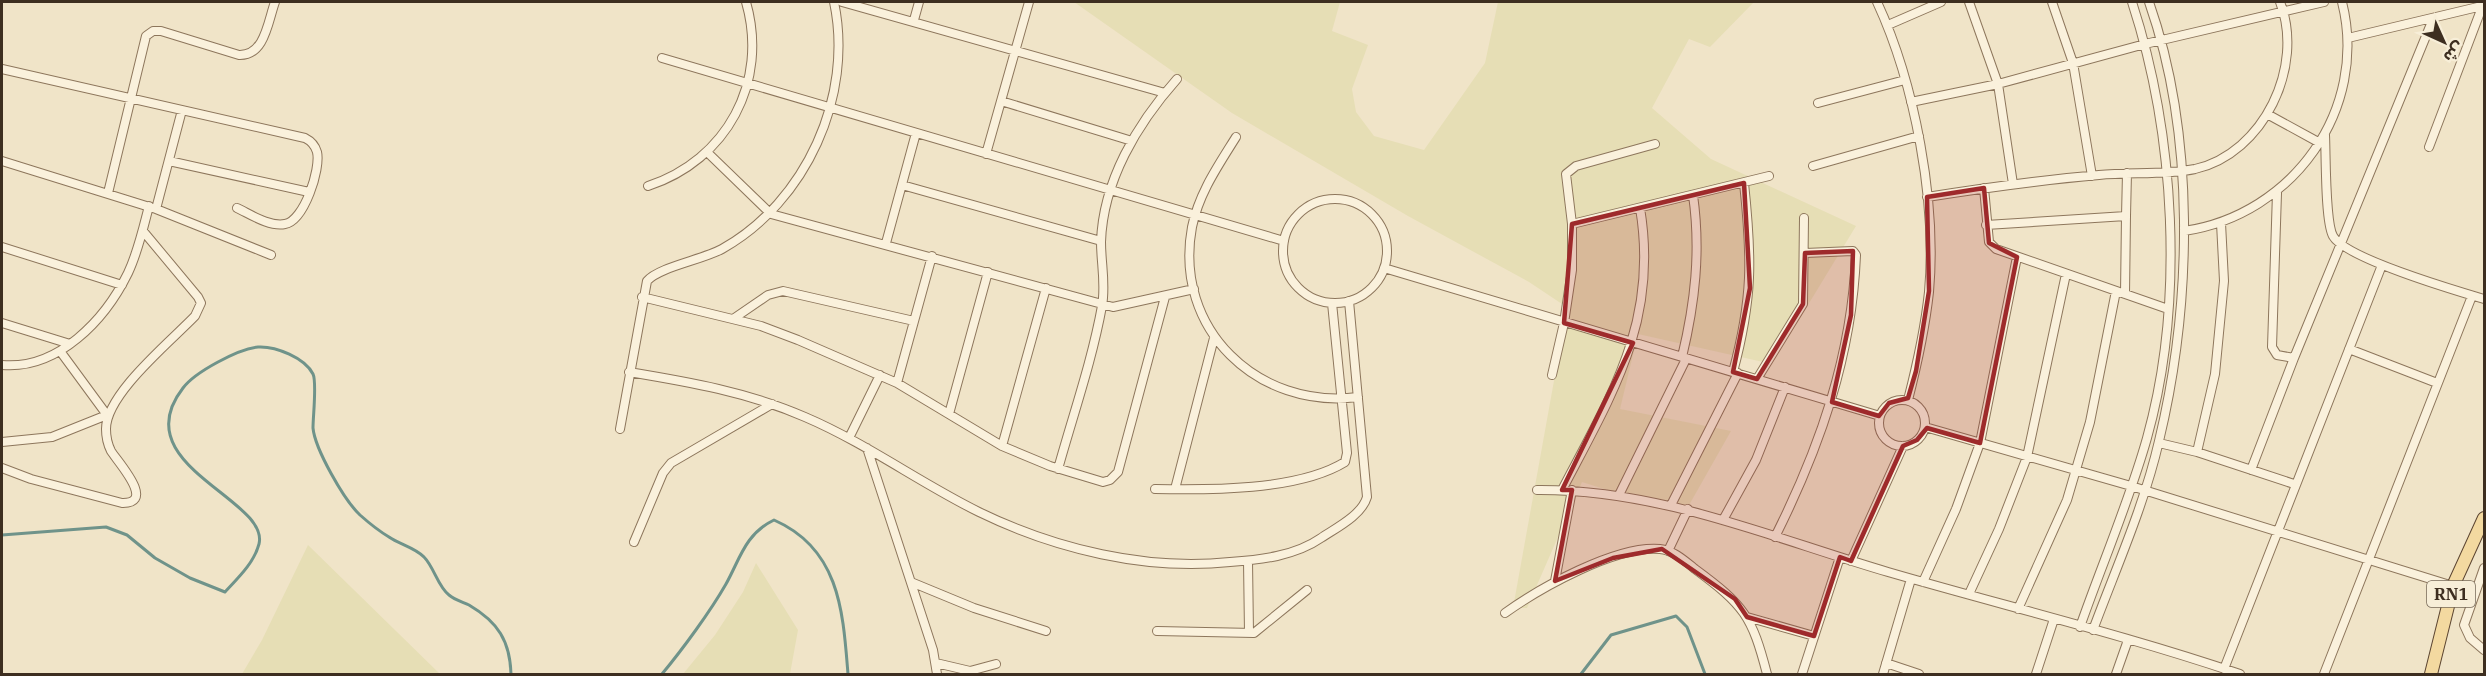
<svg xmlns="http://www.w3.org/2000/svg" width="2486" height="676" font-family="'IBM Plex Serif','Noto Sans Arabic',serif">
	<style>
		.farmland { fill: #e6deb5 }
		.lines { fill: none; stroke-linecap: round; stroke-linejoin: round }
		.stream { stroke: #6f938a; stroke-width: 3 }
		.street-casing { stroke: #8d765c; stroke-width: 10 }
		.primary-casing { stroke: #5b4430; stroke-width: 14 }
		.street { stroke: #faf1dc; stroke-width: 8 }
		.primary { stroke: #f3d9a0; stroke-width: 12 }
		.marked { fill: #9e2a2b; fill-opacity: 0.2; stroke: #9e2a2b; stroke-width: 4.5; stroke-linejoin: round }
		.labels { text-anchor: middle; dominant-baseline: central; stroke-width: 4.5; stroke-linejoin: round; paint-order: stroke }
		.shield { fill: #f7eed8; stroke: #756857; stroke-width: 1.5 }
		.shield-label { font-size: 16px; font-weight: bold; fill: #3d2e20 }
	</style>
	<rect width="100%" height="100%" fill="#f0e4c8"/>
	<path class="farmland" d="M1074,2H1340L1332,31L1368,45L1352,89L1356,112L1374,136L1424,150L1485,63L1498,2H1754L1710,47L1689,39L1652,108L1711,159L1856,226L1772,364L1638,334L1620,409L1731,431L1684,514L1582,482L1527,608H1513L1561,342L1565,306L1529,282L1408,216L1232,113Z
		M308,545L440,674H242L262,640Z
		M756,563L798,630L790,674H683L715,635L743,592Z"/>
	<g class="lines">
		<path class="stream" d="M2,535L106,527L127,535L155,558L190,578L225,592C238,578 254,563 259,544C270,499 123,465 183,388C195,372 238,349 258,347C276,346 305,358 313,374C317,382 313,416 313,428C315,449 344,500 360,515C369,523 379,531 389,537C399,544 416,548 424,557C434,567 438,587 449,595C455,600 463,602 469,605C498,622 510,641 511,674
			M662,674C682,650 710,612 726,584C740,559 745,534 774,520C840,549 843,612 848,674
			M1581,674L1611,635L1676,616L1687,627L1705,674"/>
		<g class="street-casing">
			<path id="street" d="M842,2L1165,93
				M1877,2C1915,84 1937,202 1929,292C1925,329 1917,365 1908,400
				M1969,2L1998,84L2013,184
				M2052,2L2073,63L2092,176
				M914,20L919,2
				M1888,25L1941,2
				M2348,38L2482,6
				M662,58L1284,241
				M2,69L305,138C311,141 315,145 317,152C321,169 304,221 285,224C269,227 250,214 237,208
				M1001,101L1132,141
				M1911,102L1998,84L2145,44L2324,2
				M1818,103L1905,80
				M2267,114L2320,143
				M2325,135C2326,155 2325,222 2333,236C2345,258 2457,291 2484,299
				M1236,137C1218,166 1199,193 1192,227C1173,329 1258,410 1358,397
				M2429,147L2484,2
				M708,153L771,214L1113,307L1194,289
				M986,154L1029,2
				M2,161L156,209L271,255
				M169,161L309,192
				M1813,166L1919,136
				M902,185L1101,241
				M648,186C727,160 769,82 746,2
				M1984,188L1989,242L1996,249L2168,309
				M108,193L146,36L153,31H161L239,55C265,56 268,21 275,2
				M2277,193L2272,347L2277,355L2294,358
				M1927,197C1984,188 2041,180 2099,175C2129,172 2166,175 2195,169C2264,153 2305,66 2280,2
				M1283 251a52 52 0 1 1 104 0a52 52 0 1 1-104 0Z
				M156,209L182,110
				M1572,224L1769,176
				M1986,225L2126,216L2127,173
				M2184,231C2293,215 2369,109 2342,2
				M886,243L916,133
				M2,247L122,285
				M1384,268L1880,416
				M2125,294L2126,216
				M642,297L761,326L798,340L897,383L1002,446L1050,466L1103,482L1110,480L1118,472L1165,297
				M733,319L768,295L783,291L914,321
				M2,323L70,344
				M2349,349L2437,383
				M60,351L107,415
				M1682,357C1695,303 1701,251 1693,195
				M2,365C58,370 105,320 128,273C138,252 143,229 149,206
				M629,372C689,382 748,392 805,417C866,443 920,483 979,512C1055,549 1146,571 1230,562C1260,560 1295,556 1321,538C1336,528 1362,515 1367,497L1349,301
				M1733,372C1753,298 1752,258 1744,183
				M1552,375L1564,323L1572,270V224L1566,174L1576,166L1655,144
				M1757,379L1803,304L1804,218
				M897,383L932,256
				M1879 423a23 23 0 1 1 46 0a23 23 0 1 1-46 0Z
				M949,414L988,272
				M1925,427L2131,486L2453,586
				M620,429L647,281C659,267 702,260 722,249C806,202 854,96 834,2
				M849,438L880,375
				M2,442L52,437L107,415
				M2159,443L2197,452L2294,484
				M1002,446L1046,288
				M867,448L933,650L937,674
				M2197,452L2215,374L2224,281L2221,223
				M2,468L31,479L122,503C157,504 117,461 111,451C108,445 106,437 106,429C106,394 170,342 195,316L201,303L198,297L143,231
				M1058,469C1073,415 1092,361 1102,306C1106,284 1101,264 1101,242C1103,181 1137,124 1177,79
				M2251,470L2294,358L2433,19
				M1155,489C1208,490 1298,491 1345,462L1347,453L1332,303
				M1175,489L1214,338
				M1537,490C1660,489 1772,538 1888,572C2005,606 2125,635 2240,674
				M1562,490C1612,394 1659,321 1640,208
				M1619,495L1686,359
				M1671,505L1738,373
				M1723,520L1756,460L1785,387
				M1775,537C1820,447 1852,356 1856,255L1853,251L1805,253
				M634,542L663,473L671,463L772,404
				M1668,551L1688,509
				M1248,561L1249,633
				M1851,561L1903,446
				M2484,568L2464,625L2470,638L2484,650
				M1555,581L1572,490
				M911,582L974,608L1046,631
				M1923,582L1956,509L1980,443L2017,257
				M1969,594L1999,529L2027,457L2066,274
				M2018,609L2067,500L2090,422L2116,291
				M1505,613C1540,588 1616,545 1660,549C1673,550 1685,561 1695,569C1744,605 1752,616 1767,674
				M1747,617L1814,636
				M2080,627C2102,564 2129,502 2147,438C2185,302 2175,134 2132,2
				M2093,630C2116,568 2144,506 2159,441C2192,304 2196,136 2149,2
				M1157,631L1254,633L1307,590
				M936,663L970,671L996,664
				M1886,663L1919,674
				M2224,669L2382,265
				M1802,674L1840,557
				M1883,674L1911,579
				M2036,674L2054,619
				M2116,674L2128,640
				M2324,674L2472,296"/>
		</g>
		<g class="primary-casing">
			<path id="primary" d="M2431,674L2453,586L2484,518"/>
		</g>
		<use href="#street" class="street"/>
		<use href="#primary" class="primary"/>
	</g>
	<path class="marked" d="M1744,183L1750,288L1733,372L1757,379L1803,304L1805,253L1853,251L1851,315L1832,402L1879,416L1889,403L1908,398L1916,371L1929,291L1927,197L1984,188L1989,243L2017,257L1980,443L1927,428L1917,440L1903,446L1851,561L1840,557L1814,636L1747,617L1735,599L1662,549L1613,558L1555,581L1572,490H1562L1633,343L1564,323L1572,224Z"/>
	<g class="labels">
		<rect class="shield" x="2427" y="581" width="48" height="26" rx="4.5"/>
		<g class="shield-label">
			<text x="2451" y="594">RN1</text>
		</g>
	</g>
	<rect width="2486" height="676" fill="none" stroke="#3d2e20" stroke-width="6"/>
	<g transform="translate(2444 42) rotate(135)" stroke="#f7eed8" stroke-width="4.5" paint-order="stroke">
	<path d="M0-4.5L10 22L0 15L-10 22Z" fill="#3d2e20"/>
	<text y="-9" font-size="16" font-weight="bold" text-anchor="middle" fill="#3d2e20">ش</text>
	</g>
</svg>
